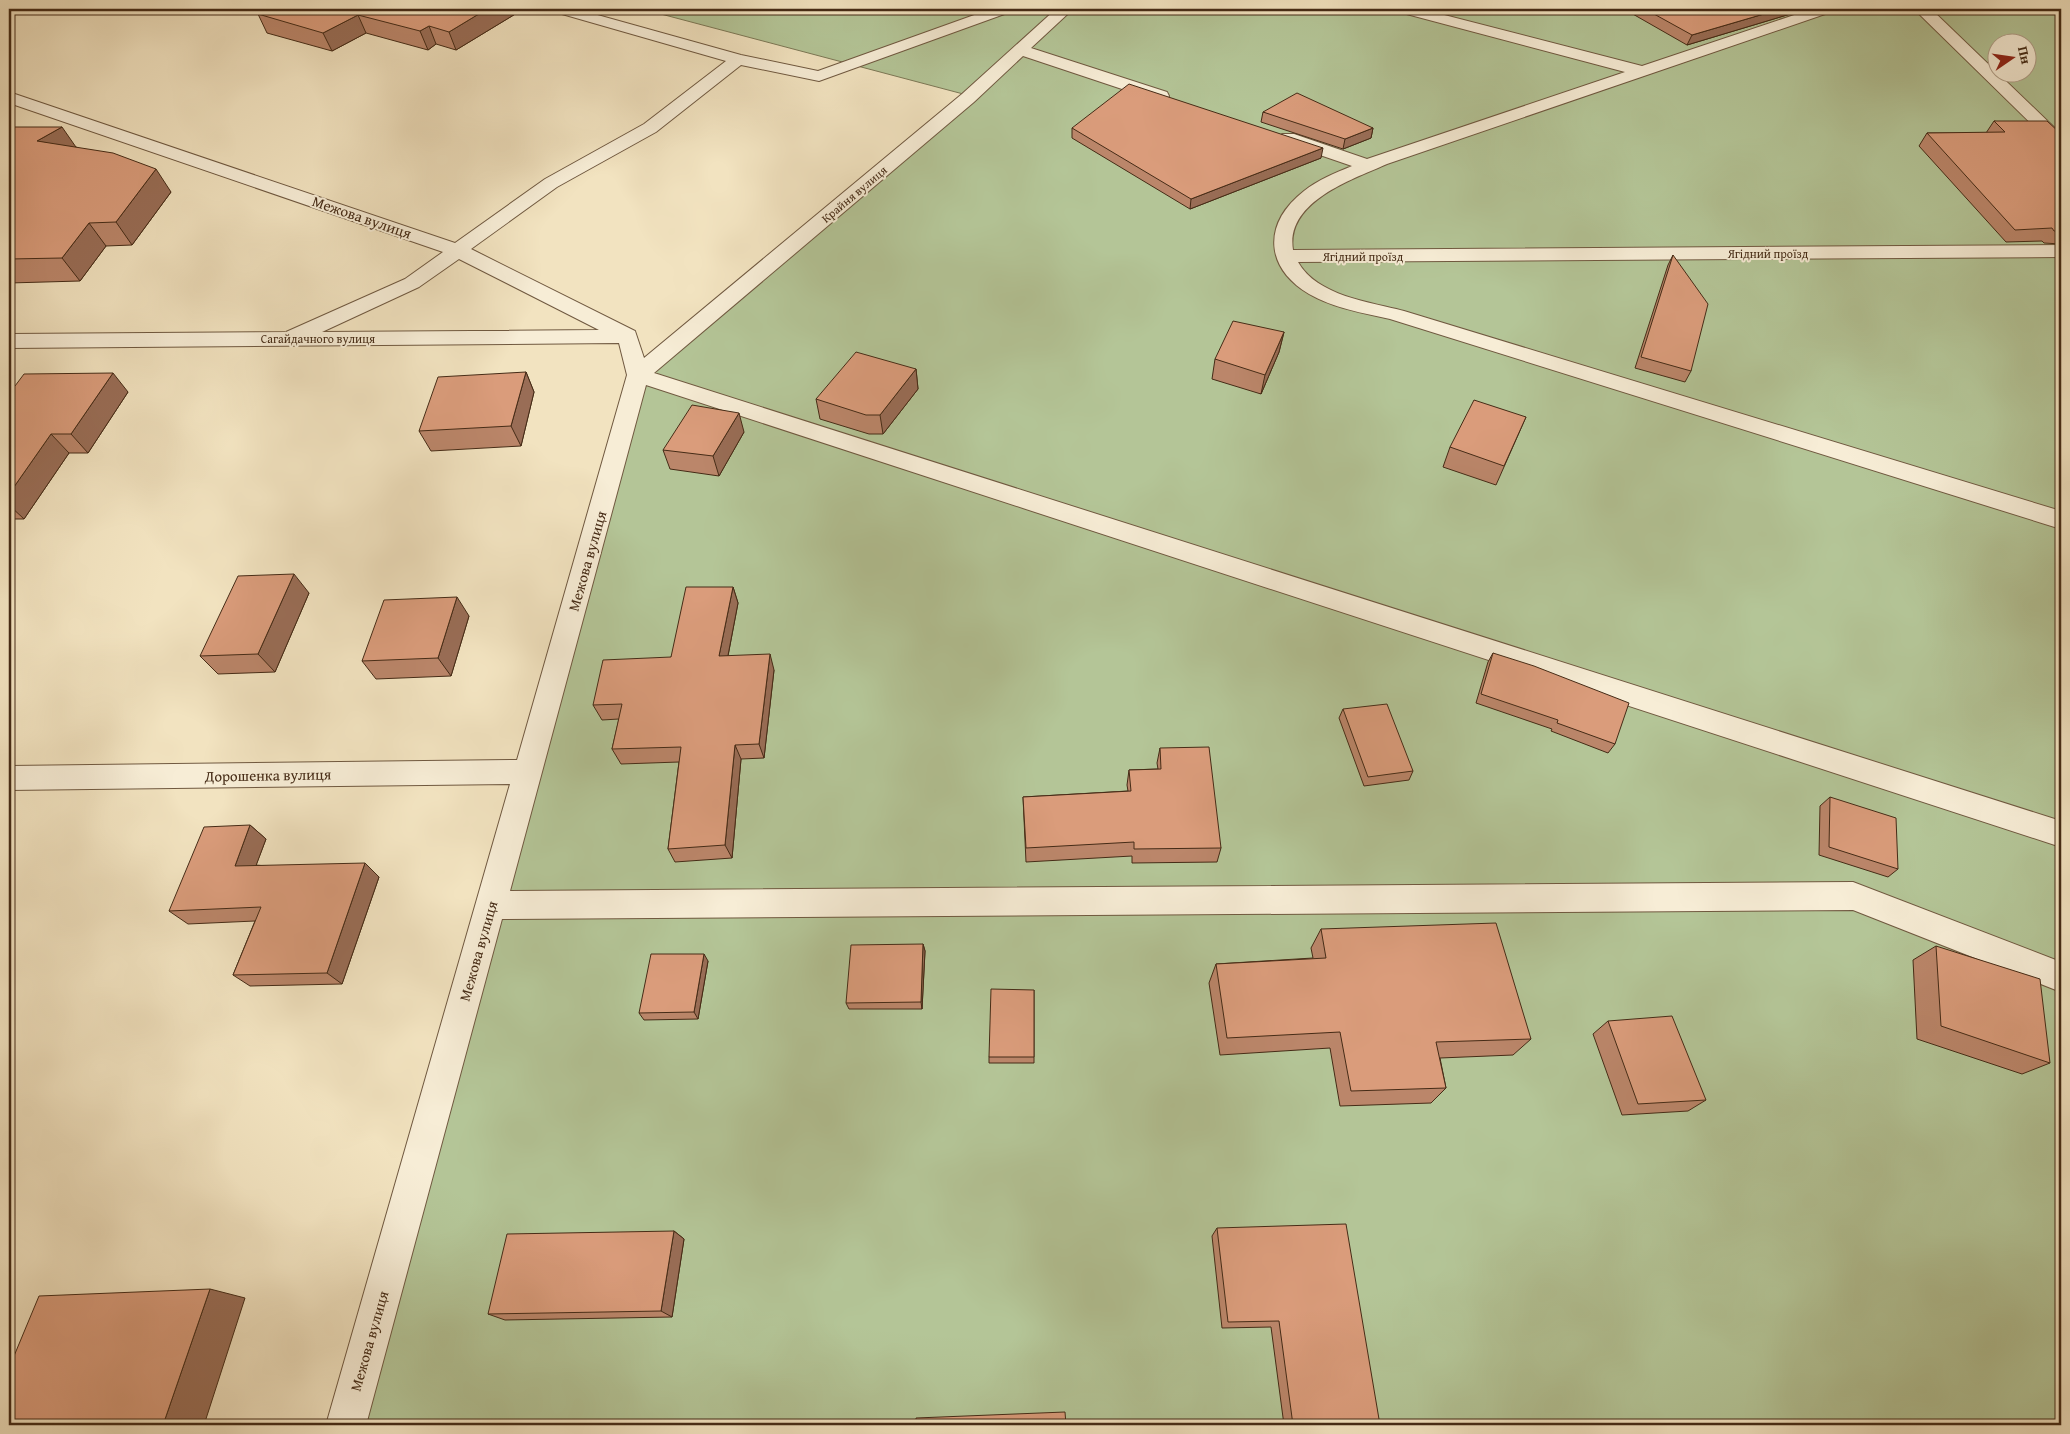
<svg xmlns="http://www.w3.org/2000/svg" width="2070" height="1434" font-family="'Gentium Book Plus',serif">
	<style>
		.green { fill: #b4c597; stroke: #7c7856; fill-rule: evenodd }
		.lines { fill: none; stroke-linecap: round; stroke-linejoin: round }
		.minor-casing { stroke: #705940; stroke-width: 2 }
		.minor { fill: #f7edd6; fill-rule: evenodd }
		.wall { fill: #bb866a; stroke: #452b16 }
		.shaded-wall { fill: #996d56; stroke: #452b16 }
		.building { fill: #da9c7b; stroke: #452b16 }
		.labels { text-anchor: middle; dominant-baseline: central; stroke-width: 4; stroke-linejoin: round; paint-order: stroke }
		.far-street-label { font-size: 12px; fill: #452b16; stroke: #f7edd6 }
		.street-label { font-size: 15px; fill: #452b16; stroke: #f7edd6 }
	</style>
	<rect width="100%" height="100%" fill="#f2e3c0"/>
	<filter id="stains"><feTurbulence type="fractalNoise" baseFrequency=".004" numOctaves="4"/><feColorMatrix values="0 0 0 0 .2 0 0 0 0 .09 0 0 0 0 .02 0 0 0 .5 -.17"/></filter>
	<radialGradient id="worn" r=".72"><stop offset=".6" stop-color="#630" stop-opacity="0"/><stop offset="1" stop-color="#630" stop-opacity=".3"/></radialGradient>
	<path class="green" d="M642,9H1062L967,95Z
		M1065,9H2061V1425H346L638,375L968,98ZM1998,42H2028V72H1998Z"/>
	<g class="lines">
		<g class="minor-casing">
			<path id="minor" d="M552,9H576L741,55L818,71L991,9H1013L1010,12L819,81L741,65L656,132L557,187L471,249L635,331L644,358L962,94L1056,9H1073L1031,48L1167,92L1169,96L1167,100H1155L1023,56L974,102L654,373L2061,821V847L646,385L510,891L1853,882L2061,962V992L1853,910L502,919L366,1425H326L510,784L9,790V766L517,760L627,375L619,343L9,348V334L286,332L405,279L443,252L9,103V92L455,243L545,179L644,124L726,61L555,12ZM459,259L599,330L322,332L419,287Z
				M1396,9H1421L1642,66L1812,9H1834L1831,12L1387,164C1354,179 1285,201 1293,250L2061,245V257L1298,262C1317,296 1370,302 1404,311L2061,511V529L1390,319C1363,313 1333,308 1309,294C1264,267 1263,223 1304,191C1318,180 1335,173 1352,166L1282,142L1279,138L1282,134H1294L1367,159L1625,72L1399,12Z
				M1914,9H1931L2061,134V148L2055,147Z"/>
		</g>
		<use href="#minor" class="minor"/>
	</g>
	<path class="wall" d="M1624,9H1801L1797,12L1687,45Z
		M517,13L456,50L436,44L428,50L366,33L332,51L267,33L258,14Z
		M1263,112L1373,128L1371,138L1343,149L1261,122Z
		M1994,121L2061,134V244L2044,243L2042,241L2006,242L1919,146L1927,133H1986Z
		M9,127L76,147L171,192L132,245L106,246L80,281L9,283Z
		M1072,128L1321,158L1190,209L1072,138Z
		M1673,255L1691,371L1685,382L1635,368L1668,265Z
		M2061,255V262L2058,259Z
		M1284,332L1279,352L1261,394L1212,379L1215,359Z
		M916,369L918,389L883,434H869L820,419L816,399Z
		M526,372L534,392L521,446L431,451L419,431Z
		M9,386L128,392L88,453H69L24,519H9Z
		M1526,417L1496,485L1443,467L1450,447Z
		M744,432L719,476L670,469L663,450Z
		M733,587L738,603L728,656L774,670L764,758L741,759L732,858L675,862L668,849L679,762L621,764L612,749L619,719L602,720L593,705L671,657Z
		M309,593L275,672L218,674L200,656Z
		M469,616L451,676L376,679L362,661Z
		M1493,653L1615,744L1608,753L1551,731L1552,729L1476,703L1488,662Z
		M1343,709L1413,771L1409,780L1364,786L1339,718Z
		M1160,748L1221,848L1217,862L1132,863V856L1026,862L1023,797L1128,791L1127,785L1129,770L1158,769L1157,763Z
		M1830,797L1898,869L1888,877L1819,855L1820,806Z
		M250,825L266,839L256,865L379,877L342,984L250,986L233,975L255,921L188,924L169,911Z
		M1321,929L1531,1039L1513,1055L1440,1058L1446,1088L1431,1103L1340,1106L1330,1048L1220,1055L1209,983L1216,964L1313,958L1311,948Z
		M923,944L925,951L922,1009H849L846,1003Z
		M1936,946L2050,1063L2022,1074L1917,1039L1913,960Z
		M708,961L698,1019L644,1020L639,1013Z
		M1034,990V1063H989V1057Z
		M1608,1021L1706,1100L1688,1111L1622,1115L1593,1034Z
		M1217,1228L1380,1425H1284L1271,1327L1222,1328L1212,1236Z
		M674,1231L684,1239L672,1317L505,1320L488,1314Z"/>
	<path class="shaded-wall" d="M487,9H515L517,13L456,50L449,32Z
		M1781,9H1801L1797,12L1687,45L1692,35Z
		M358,15L366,33L332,51L323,33Z
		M429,26L436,44L428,50L420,31Z
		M62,127L78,150L37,141Z
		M1373,128L1371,138L1343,149L1345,139Z
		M1323,148L1321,158L1190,209L1191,199Z
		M156,169L171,192L132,245L116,222Z
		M89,223L106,246L80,281L62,258Z
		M1284,332L1279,352L1261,394L1265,375Z
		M916,369L918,389L883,434L880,415Z
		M526,372L534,392L521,446L511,426Z
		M113,373L128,392L88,453L71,434Z
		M739,413L744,432L719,476L713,456Z
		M51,434L69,453L24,519L9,505V494Z
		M294,574L309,593L275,672L258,654Z
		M733,587L738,603L725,671L719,656Z
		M457,597L469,616L451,676L438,658Z
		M770,654L774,670L764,758L759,744Z
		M735,745L741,759L732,858L725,845Z
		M250,825L266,839L251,879L235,866Z
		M365,863L379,877L342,984L327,973Z
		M923,944L925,951L922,1009L921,1002Z
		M704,954L708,961L698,1019L694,1012Z
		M674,1231L684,1239L672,1317L661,1311Z
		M210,1289L245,1298L204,1425H163Z"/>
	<path class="building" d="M268,9H487L449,32L429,26L420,31L358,15L323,33L258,14Z
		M1645,9H1781L1692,35Z
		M1129,84L1323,148L1191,199L1072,128Z
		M1297,93L1373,128L1345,139L1263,112Z
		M1994,121H2047L2061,134V231H2054L2052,228L2015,230L1927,133L2005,132Z
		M9,127H62L37,141L113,153L156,169L116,222L89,223L62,258L9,259Z
		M1673,255L1708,304L1691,371L1641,357Z
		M1233,321L1284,332L1265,375L1215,359Z
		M856,352L916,369L880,415H866L816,399Z
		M526,372L511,426L419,431L438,377Z
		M113,373L71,434H51L9,494V386H15L24,374Z
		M1474,400L1526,417L1504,466L1450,447Z
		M692,405L739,413L713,456L663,450Z
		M294,574L258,654L200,656L238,576Z
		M686,587H733L719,656L770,654L759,744L735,745L725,845L668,849L681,747L612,749L622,704L593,705L603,660L671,657Z
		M457,597L438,658L362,661L384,600Z
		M1493,653L1534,666L1629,703L1615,744L1557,723L1558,720L1481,694Z
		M1387,704L1413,771L1368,777L1343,709Z
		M1209,747L1221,848L1134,849V842L1026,848L1023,797L1131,791L1129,770L1161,769L1160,748Z
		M1830,797L1896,818L1898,869L1829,847Z
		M250,825L235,866L365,863L327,973L233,975L261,907L169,911L204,827Z
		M1496,923L1531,1039L1436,1042L1446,1088L1351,1091L1340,1032L1227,1038L1216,964L1326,958L1321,929Z
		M923,944L921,1002L846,1003L851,945Z
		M1936,946L2040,979L2050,1063L1941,1026Z
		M651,954H704L694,1012L639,1013Z
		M991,989L1034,990V1057H989Z
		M1672,1016L1706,1100L1638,1104L1608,1021Z
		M1346,1224L1380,1425H1293L1279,1321L1228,1322L1217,1228Z
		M674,1231L661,1311L488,1314L507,1234Z
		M210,1289L163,1425H9V1368L39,1296Z
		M1065,1412L1066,1425H916V1418Z"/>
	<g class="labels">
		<g class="far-street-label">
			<text transform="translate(854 194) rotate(-40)">Крайня вулиця</text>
			<text x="1768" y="253">Ягідний проїзд</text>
			<text x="1363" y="256">Ягідний проїзд</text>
			<text x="318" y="338">Сагайдачного вулиця</text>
		</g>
		<g class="street-label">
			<text transform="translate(362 217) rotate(19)">Межова вулиця</text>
			<text transform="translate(587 561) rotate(-74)">Межова вулиця</text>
			<text transform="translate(268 775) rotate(-1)">Дорошенка вулиця</text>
			<text transform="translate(478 951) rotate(-74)">Межова вулиця</text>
			<text transform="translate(369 1341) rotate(-74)">Межова вулиця</text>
		</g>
	</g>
	<rect width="2070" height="1434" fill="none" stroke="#f2e3c0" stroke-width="30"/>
	<rect x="10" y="10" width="2050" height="1414" fill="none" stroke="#452b16" stroke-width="2.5"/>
	<rect x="15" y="15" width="2040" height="1404" fill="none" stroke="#452b16"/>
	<g transform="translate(2012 58) rotate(77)"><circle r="24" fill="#f7edd6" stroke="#b09f89"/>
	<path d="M0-4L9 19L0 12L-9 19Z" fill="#8f2418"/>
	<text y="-8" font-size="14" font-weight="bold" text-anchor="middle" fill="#452b16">Пн</text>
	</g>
	<rect width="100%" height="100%" filter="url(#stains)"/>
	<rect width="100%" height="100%" fill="url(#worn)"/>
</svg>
